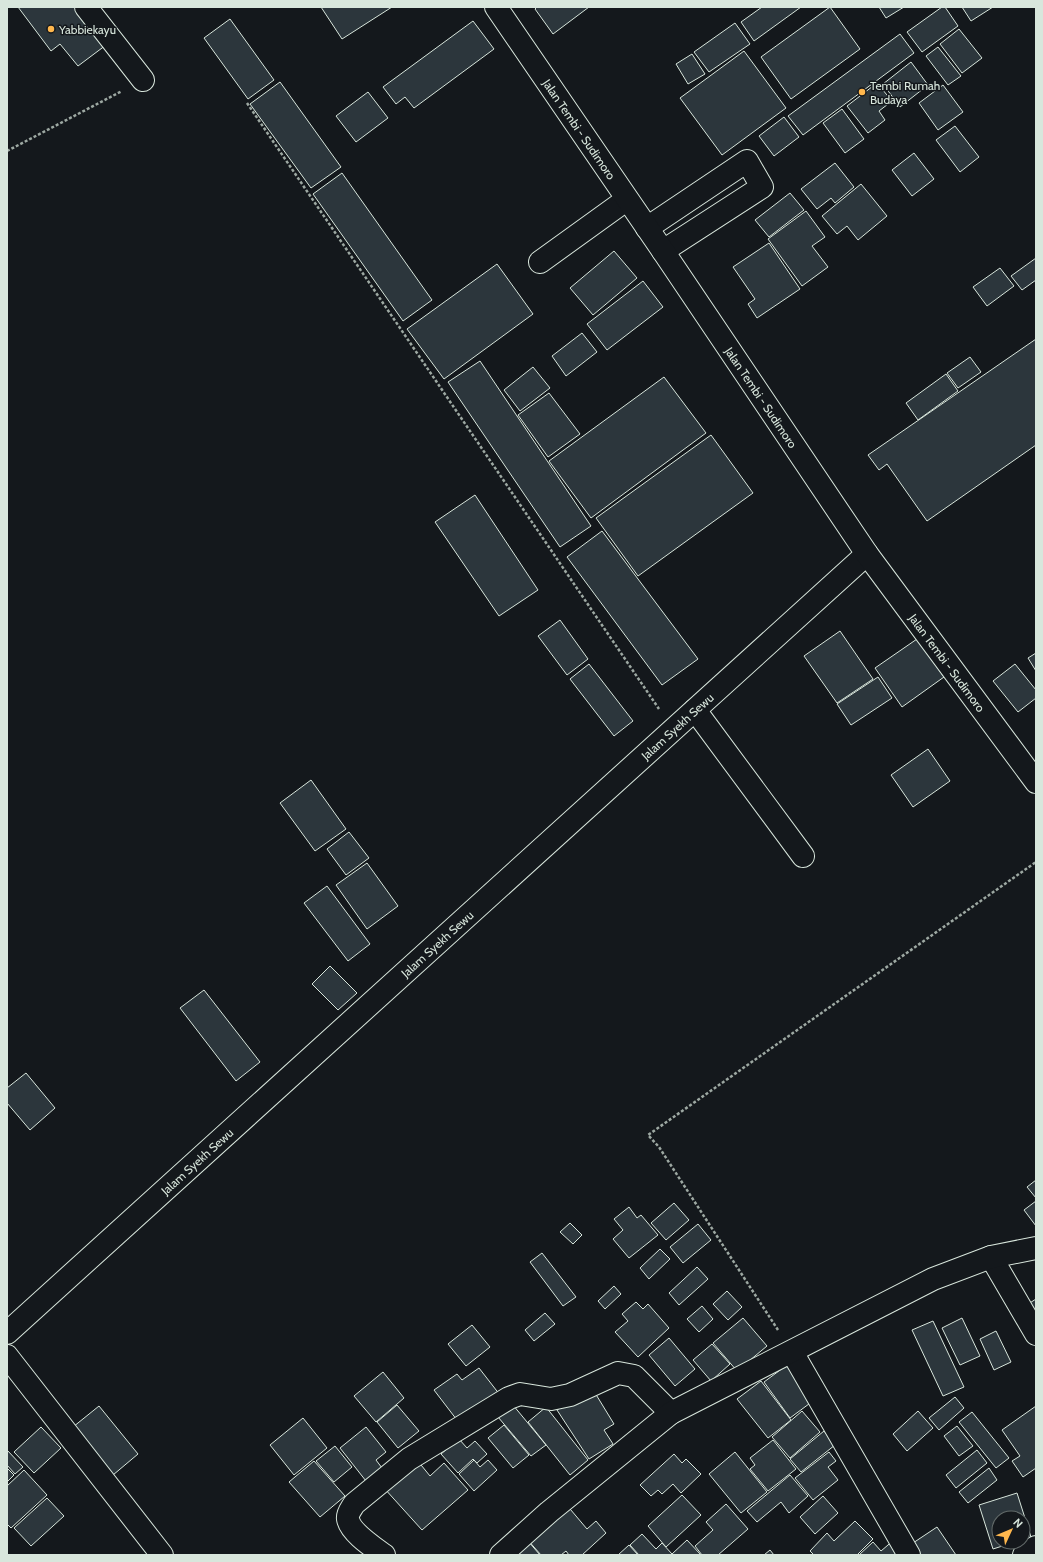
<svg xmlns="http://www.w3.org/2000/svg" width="1043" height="1562" font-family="Cabin,sans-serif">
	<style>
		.building { fill: #2c363c; stroke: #d8e6dc }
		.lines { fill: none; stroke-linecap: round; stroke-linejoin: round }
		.minor-casing { stroke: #d8e6dc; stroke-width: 24 }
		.major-casing { stroke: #d8e6dc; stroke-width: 24 }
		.path { stroke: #9da8a2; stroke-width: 2.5; stroke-dasharray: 3 2; stroke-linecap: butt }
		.minor { stroke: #14181c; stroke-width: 22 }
		.major { stroke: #14181c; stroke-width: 22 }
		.poi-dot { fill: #ffb74d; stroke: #14181c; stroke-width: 1.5 }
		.labels { text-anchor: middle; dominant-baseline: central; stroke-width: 3; stroke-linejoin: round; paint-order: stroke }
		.poi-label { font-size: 12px; fill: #d8e6dc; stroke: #14181c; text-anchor: start }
		.street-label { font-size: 12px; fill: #d8e6dc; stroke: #14181c }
	</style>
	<rect width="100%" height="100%" fill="#14181c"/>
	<path class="building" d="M18,7H77L106,45L78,66L60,44L51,51Z
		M321,7H392L342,39Z
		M537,7H589L553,34L535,9Z
		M762,7H801L754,41L741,22Z
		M830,7L860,49L791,99L761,57Z
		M879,7H904L886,18Z
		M942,7H945L958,26L922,52L907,32Z
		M962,7H993L971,21Z
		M230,19L274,80L248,99L204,38Z
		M473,21L494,49L414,108L405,97L396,104L383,87Z
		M735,23L750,44L709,72L694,52Z
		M959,29L982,58L962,73L940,44Z
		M900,34L914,53L803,135L788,116Z
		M938,47L961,76L948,85L926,56Z
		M744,51L786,108L722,155L680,98Z
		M692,54L705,74L688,84L676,64Z
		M911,62L928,85L900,107L883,84Z
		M280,82L341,167L311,188L250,104Z
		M877,83L892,101L879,111L885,120L868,133L847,106Z
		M943,85L963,112L938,130L919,103Z
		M368,92L388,118L356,142L336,116Z
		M842,109L864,139L845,153L823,123Z
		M784,117L799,137L774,156L759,136Z
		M955,126L979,157L960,172L936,140Z
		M914,153L934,179L912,196L892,170Z
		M835,163L854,187L835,203L831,198L817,209L801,189Z
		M342,173L432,300L403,321L313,194Z
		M861,184L887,216L858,240L847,226L837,234L822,216Z
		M790,193L804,210L769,237L755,220Z
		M806,211L825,237L812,246L828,267L802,286L768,239Z
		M769,243L800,289L757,318L748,304L755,299L733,267Z
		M614,251L637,278L593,315L570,288Z
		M1036,258V280L1022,290L1011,276Z
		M497,264L533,314L444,379L407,329Z
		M1000,268L1014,286L987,306L973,287Z
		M643,281L663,307L607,350L587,324Z
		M582,333L597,352L566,376L552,356Z
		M1036,339V445L927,521L887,464L879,470L868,455Z
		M970,357L981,372L958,388L947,373Z
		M480,361L591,526L560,547L448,382Z
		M533,367L550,388L520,411L504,390Z
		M946,374L958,391L918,420L906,403Z
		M664,377L706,433L591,518L549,461Z
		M549,393L580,434L548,457L518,415Z
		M711,435L753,493L638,576L596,518Z
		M475,495L538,590L499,616L435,522Z
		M602,531L698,659L662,685L567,557Z
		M560,620L588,659L567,675L538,636Z
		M840,631L873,679L837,703L804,656Z
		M917,639L944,677L902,707L875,668Z
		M1036,653V671L1028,658Z
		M589,664L633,721L614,736L570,679Z
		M1015,664L1036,690V698L1018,712L993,681Z
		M878,677L892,698L851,725L837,704Z
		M928,749L950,781L913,807L891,775Z
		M311,780L346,829L315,851L280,803Z
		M349,832L369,858L346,875L327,849Z
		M367,863L398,906L367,929L336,885Z
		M327,886L370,944L348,961L304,903Z
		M330,966L357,993L338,1010L312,984Z
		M204,990L260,1062L236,1081L180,1008Z
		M26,1073L55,1108L30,1130L7,1103V1088Z
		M1036,1180V1198L1027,1187Z
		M1036,1201V1226L1024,1210Z
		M674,1203L689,1220L666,1240L651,1223Z
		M629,1207L637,1218L641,1215L658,1235L629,1258L613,1239L623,1230L614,1219Z
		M570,1223L582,1235L573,1244L560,1232Z
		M698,1224L711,1240L683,1263L670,1247Z
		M660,1249L670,1259L649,1279L640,1268Z
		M542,1253L576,1297L563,1306L530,1262Z
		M697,1267L708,1279L679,1305L669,1293Z
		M614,1286L621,1294L605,1309L598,1301Z
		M727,1291L742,1307L728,1320L713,1304Z
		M1036,1299V1323L1025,1306Z
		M636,1302L643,1309L648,1304L669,1328L638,1357L615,1332L628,1321L622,1314Z
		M702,1306L713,1319L699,1332L687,1319Z
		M545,1313L555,1324L534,1341L525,1330Z
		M743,1318L767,1346L737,1371L713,1343Z
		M962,1318L980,1356L960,1365L942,1328Z
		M933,1321L964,1387L943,1396L912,1330Z
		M472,1325L490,1347L466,1366L448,1344Z
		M996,1331L1011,1362L994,1370L980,1339Z
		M669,1338L695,1369L675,1386L649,1355Z
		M712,1344L730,1364L711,1381L693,1360Z
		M791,1362L817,1398L790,1418L764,1382Z
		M479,1368L500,1395L460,1424L434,1390L457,1374L462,1380Z
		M383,1372L404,1398L376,1422L354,1396Z
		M761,1381L791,1420L768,1438L737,1399Z
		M592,1388L614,1424L604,1430L613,1444L589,1459L557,1410Z
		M955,1397L964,1408L939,1430L929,1418Z
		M397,1405L419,1431L398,1448L377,1422Z
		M513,1405L546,1445L531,1456L498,1417Z
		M99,1406L138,1454L113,1475L73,1427Z
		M1036,1406V1468L1023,1477L1012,1461L1020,1456L1002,1430Z
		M546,1407L588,1460L570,1475L528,1422Z
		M802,1411L820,1432L790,1458L772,1437Z
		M918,1411L933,1428L907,1451L893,1434Z
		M972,1412L1009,1458L996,1468L959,1422Z
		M303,1418L327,1448L294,1475L270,1445Z
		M504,1425L529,1455L513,1468L488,1438Z
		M957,1426L973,1446L959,1456L944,1436Z
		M41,1427L61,1448L34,1473L14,1452Z
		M366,1427L386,1452L376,1460L382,1468L366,1481L340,1448Z
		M824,1431L835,1445L801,1472L790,1459Z
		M459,1439L467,1448L475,1441L487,1454L477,1463L473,1459L458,1473L441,1454Z
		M773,1440L796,1469L768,1491L750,1469L755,1465L750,1458Z
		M335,1446L352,1467L334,1482L316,1461Z
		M7,1450L23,1467L15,1474L7,1465Z
		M977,1450L987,1463L956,1488L946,1475Z
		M735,1452L767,1492L741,1513L709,1474Z
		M829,1452L836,1461L828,1467L838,1480L813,1500L795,1478Z
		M674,1454L682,1463L686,1459L701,1474L681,1493L673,1484L662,1494L658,1490L651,1496L640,1485Z
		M417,1460L430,1476L444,1463L468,1490L422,1530L384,1488Z
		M474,1460L480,1467L488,1460L497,1470L474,1491L459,1474Z
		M314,1461L345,1496L320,1517L289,1482Z
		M7,1468L14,1475L7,1482Z
		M989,1468L997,1480L968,1503L959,1492Z
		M24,1470L47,1495L11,1528L7,1524V1486Z
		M790,1475L808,1496L789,1513L781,1502L757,1522L747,1511Z
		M1017,1493L1031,1537L1023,1539V1518H999V1542H1015L993,1549L979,1505Z
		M682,1495L701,1515L666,1547L648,1526Z
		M823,1496L838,1513L815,1534L800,1517Z
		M47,1498L64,1516L31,1546L14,1528Z
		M565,1503L587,1529L596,1521L606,1533L582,1555H569L566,1551L561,1555H541L526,1538Z
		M726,1504L748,1529L718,1555H702L695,1546L713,1530L706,1522Z
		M855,1521L873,1539L857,1555H814L810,1551L827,1533L834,1541Z
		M937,1527L956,1555H921L913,1543Z
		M642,1534L656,1549L662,1543L672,1554L687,1540L701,1555H639L630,1545Z
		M895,1539L902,1555H859L873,1542L881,1551Z
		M528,1541L540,1555H512Z
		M629,1545L638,1555H618Z
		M770,1550L774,1555H764Z"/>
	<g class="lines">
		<g class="minor-casing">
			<g id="minor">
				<path d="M86,7L143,80"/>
				<path d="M647,228L747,161L762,187L663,251"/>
				<path d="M540,262L626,200"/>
				<path d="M695,710L803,856"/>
				<path d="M991,1257L1036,1334"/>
				<path id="s1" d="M7,1333L867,554"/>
				<path d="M792,1352L909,1555"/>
				<path d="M7,1356L162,1555"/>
				<path d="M384,1555C373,1547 350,1532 348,1519C347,1513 352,1508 354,1504L409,1459L509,1398L520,1394L551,1399L570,1395L618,1373L634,1376L671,1413"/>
				<path d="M501,1555L549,1512L671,1413L933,1279L991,1257L1036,1248"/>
				<path d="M1024,1555L1036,1547"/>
			</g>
		</g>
		<g class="major-casing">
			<g id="major">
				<path id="s2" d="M496,7L663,251L867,554L1036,782"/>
			</g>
		</g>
		<path class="path" d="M247,103L659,709
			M7,151L122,91
			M778,1330L659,1147L648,1135L1036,862"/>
		<use href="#minor" class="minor"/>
		<use href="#major" class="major"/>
	</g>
	<g class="poi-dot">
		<circle cx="51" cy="29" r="4"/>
		<circle cx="862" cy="92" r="4"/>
	</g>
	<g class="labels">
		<g class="poi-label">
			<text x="59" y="29">Yabbiekayu</text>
			<text x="870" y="85">Tembi Rumah<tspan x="870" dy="14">Budaya</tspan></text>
		</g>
		<g class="street-label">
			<text stroke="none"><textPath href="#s2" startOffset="148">Jalan Tembi - Sudimoro</textPath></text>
			<text stroke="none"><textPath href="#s2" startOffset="472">Jalan Tembi - Sudimoro</textPath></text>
			<text stroke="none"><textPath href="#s2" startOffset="796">Jalan Tembi - Sudimoro</textPath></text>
			<text stroke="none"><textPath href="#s1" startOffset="904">Jalam Syekh Sewu</textPath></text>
			<text stroke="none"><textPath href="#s1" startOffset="580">Jalam Syekh Sewu</textPath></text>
			<text stroke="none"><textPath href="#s1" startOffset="256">Jalam Syekh Sewu</textPath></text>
		</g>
	</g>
	<rect width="1043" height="1562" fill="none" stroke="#d8e6dc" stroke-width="16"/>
	<g transform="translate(1011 1530) rotate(46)"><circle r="19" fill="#14181c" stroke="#626a69"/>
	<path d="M0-3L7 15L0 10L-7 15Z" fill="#ffb74d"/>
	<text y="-6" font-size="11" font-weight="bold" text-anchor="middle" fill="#d8e6dc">N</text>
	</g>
</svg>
